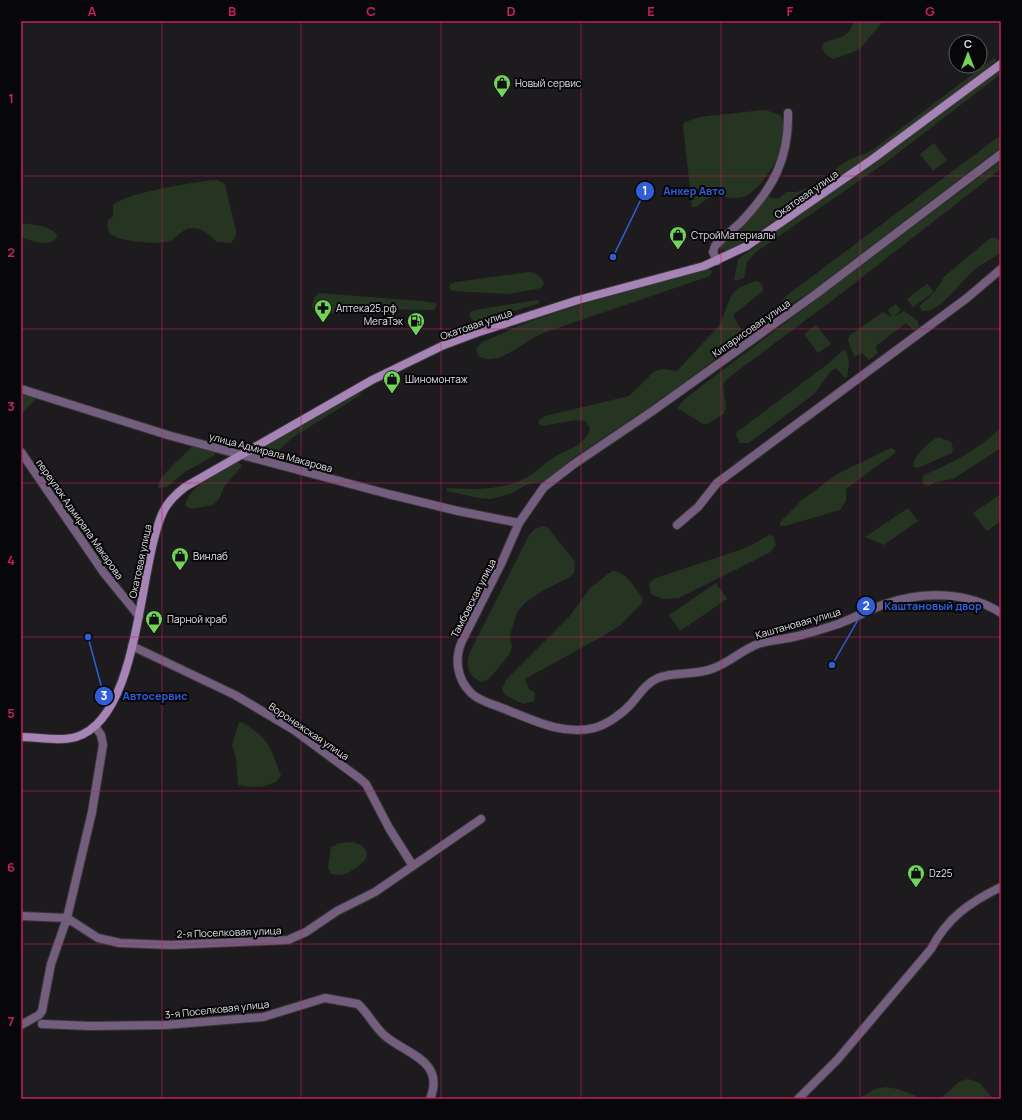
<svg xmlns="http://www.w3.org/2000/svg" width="1022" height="1120" font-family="Manrope,sans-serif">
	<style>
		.green { fill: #253521 }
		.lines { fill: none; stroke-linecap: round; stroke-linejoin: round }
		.street-casing { stroke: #3a373b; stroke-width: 10 }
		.secondary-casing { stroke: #3a373b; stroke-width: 10 }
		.street { stroke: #735e7d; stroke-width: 8 }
		.secondary { stroke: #a684b5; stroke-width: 8 }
		.grid { fill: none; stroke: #c42262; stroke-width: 1; stroke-opacity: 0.55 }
		.labels { text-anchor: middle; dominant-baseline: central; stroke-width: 4; stroke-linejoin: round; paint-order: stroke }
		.poi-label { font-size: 10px; fill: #e4e2e5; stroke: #070608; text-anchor: start }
		.street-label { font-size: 10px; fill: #e4e2e5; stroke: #070608 }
		.leader { fill: none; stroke: #315dd9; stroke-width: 1.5 }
		.callout-dot { fill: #315dd9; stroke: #070608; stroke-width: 1.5 }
		.mark-label { font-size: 12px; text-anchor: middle; font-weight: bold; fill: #fff }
		.callout-label { font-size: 11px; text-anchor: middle; font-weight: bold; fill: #315dd9; stroke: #070608; stroke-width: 4; stroke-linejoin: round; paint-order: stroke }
		.neatline { fill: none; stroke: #c42262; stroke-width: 1.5 }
		.grid-label { font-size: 13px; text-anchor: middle; font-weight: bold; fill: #c42262 }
	</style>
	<rect width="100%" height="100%" fill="#1e1b1f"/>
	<path class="green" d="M854,21H883L859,50L833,59L825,54L822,47L824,43C839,36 848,40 854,21Z
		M994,58L997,60C913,127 826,188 736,246L726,251L721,249L722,244L747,221L767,196L778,199L786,192H797L813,186L848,160L871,151Z
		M999,70H1001V74L885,163L756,252L747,262L744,278L735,281L734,279L738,259L910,137Z
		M765,110L781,115C786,124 783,144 779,154C776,164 757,191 748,195C728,205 719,185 696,207H692L683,125L685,122L700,117Z
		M1001,135V147L812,291L787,306L783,304L782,301L786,296Z
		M934,143L947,160L933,171L920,154Z
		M1001,161V169L838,296L728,378L723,384L726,408L724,414L707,424H703L677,408L686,398L724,369Z
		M217,180L225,184L236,231L235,238L231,243L217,242C211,236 202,228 193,228C181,228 177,240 166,242C155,244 115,242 109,232C107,229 108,223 108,220L113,216V205C126,193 198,181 217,180Z
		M21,223C32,225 50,225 57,235L56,239C46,247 32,241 21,237Z
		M994,237L1001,241V252C991,260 978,265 970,274C958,285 940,313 922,311L919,306L934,293L944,277L989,239Z
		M709,268L712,272L710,276L543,333C525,340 497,369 478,356L476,349L482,342L531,321L595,300Z
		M529,272C536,272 542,277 544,284L541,288L508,294L452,291L449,287L451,284L456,282Z
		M757,281L760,282L763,287V291L734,314V318L743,332L741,340L671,392L573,458L546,481L528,484L510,494L491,499L478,498L447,491V488C471,490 494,490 517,482C532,477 543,464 556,456C570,448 584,446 590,429L586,421L575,420L543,426L539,424V420L545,416L629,396L655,371L664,369L677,371L718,327C724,318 728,299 734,292C739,286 750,283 757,281Z
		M927,284L934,292L913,307L907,299Z
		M318,293L421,301L436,303L437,305L434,310H430L373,309L341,314L315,311L312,306L314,298Z
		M537,300L540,302L538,304L480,321H474L469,316L471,312L475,310Z
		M896,304L901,310L893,317L904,311L917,320L919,327L913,330L906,323L876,346L878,353L869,360L862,353L854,357L848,340L849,336L883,312L892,317L888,310Z
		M816,325L831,344L818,353L804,334Z
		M846,350L849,362L847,377L845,378L836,368L830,372L814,394L749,443H740L736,435L737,432L829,363L842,351Z
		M21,392L35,397L36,399L21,414Z
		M358,393L362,394L292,438L276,453H269L264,450L266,445Z
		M1001,428V448L953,479L936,482L929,486L924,485L922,480L924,475C953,462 978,450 1001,428Z
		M939,437L951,442L953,448L952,453L920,467L916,468L913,466C914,456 929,441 939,437Z
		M195,446L215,451V455L185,472L167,487L158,488C157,477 183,456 192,447Z
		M891,448L895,450V453L846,489V501L840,510L785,526H780V522L801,501L837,474Z
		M238,461L242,466L224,487L219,499L213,505L192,509L185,506C190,484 220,471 238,461Z
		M1001,494V521L987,531L973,513Z
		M908,508L918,521L884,545L865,537Z
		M543,526L548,528L575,562L574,573L570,577L544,590L526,602L517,612L510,635L512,647L509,655L489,679L482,682C468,678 465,664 470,652L529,535L535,529Z
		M769,535L773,536L776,545L769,553L679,598L663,599L651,594L649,583L656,578L722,556L748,547Z
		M612,571C625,570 636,589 643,599L642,603L621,625L603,636L525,679L529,689L535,693L534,701L523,704L505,695L502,689L506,680L569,617L590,588Z
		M716,583L727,599L680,631L669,615Z
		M239,722C244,722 248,726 252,729C272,742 272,755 281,775C275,789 251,788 238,785L236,758L232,745Z
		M353,842L363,846L367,853L366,859C357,868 343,880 330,873L328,868L331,847L340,843Z
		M968,1079L980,1083L993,1099H940L960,1081Z
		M885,1087L898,1089L924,1099H858L875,1089Z"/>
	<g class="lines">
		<g class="street-casing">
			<path id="street" d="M1001,154L816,294L654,410L574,464L544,487L519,523L501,564L462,641C454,659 457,679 471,693C479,701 492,704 502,708C531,719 562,736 594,728C606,725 622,714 631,704C639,695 646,683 658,678C675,671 696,676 714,668C730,662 742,650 758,644C769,640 781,640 793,637C808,634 823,629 838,624C854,618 869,610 885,604C922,591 967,591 1001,613
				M717,261L713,252L715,246C723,237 733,230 742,221C773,188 789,159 788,113
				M21,389L171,436L388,494L458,511L519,523
				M21,452L104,573L139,616
				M677,525L698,507L717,483L967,298L1001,269
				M132,646L235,695L294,730L359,778L366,784L389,828L413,866
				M21,916L67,918L98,938L120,943L171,945L288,940L306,932L337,911L375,892L481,819
				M42,1024L89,1026L165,1025L263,1017L325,998L358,1004C368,1013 374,1026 384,1035C405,1054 446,1060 430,1099
				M21,1025L39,1015L42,1011L51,964L67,918L92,812L103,745L101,735L95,726
				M798,1099L838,1059L931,949C947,918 970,902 1001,887"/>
		</g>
		<g class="secondary-casing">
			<path id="secondary" d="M21,737C38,737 60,742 76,737C141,717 138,565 163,512C168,501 176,494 185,487L372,380L444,345L476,333L578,300L704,266L747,246L874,158L1001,64"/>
		</g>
		<use href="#street" class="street"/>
		<use href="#secondary" class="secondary"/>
	</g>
	<path class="grid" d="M162,21V1099M301,21V1099M441,21V1099M581,21V1099M721,21V1099M860,21V1099M21,176H1001M21,329H1001M21,483H1001M21,637H1001M21,791H1001M21,944H1001"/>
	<defs>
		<g id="shop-pin" transform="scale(0.9)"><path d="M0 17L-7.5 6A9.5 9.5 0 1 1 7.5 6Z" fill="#74d25b" stroke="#070608"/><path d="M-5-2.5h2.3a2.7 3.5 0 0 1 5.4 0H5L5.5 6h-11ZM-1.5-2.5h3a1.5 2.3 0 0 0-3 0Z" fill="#111"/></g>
		<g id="pharmacy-pin" transform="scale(0.9)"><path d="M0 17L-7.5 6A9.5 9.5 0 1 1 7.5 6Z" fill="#74d25b" stroke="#070608"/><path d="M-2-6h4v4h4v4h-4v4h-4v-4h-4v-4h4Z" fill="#111"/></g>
		<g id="fuel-pin" transform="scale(0.9)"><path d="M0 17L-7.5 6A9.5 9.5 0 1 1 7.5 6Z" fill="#74d25b" stroke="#070608"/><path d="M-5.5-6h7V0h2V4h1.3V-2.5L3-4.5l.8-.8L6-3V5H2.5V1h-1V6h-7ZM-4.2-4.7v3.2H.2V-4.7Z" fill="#111"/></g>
	</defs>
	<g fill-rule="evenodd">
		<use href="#shop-pin" x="502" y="83"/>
		<use href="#shop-pin" x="678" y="235"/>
		<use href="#pharmacy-pin" x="323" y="308"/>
		<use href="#fuel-pin" x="416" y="321"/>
		<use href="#shop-pin" x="392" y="379"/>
		<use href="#shop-pin" x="180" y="556"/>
		<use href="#shop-pin" x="154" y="619"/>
		<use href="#shop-pin" x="916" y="873"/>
	</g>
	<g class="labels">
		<g class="poi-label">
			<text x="515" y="83">Новый сервис</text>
			<text x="691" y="235">СтройМатериалы</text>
			<text x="336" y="308">Аптека25.рф</text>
			<text x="403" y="321" text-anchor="end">МегаТэк</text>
			<text x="405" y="379">Шиномонтаж</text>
			<text x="193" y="556">Винлаб</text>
			<text x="167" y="619">Парной краб</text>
			<text x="929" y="873">Dz25</text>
		</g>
		<g class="street-label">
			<text transform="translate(806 194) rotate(-35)">Окатовая улица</text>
			<text transform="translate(476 324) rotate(-19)">Окатовая улица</text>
			<text transform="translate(751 328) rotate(-35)">Кипарисовая улица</text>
			<text transform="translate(271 452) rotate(15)">улица Адмирала Макарова</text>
			<text transform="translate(80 519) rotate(55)">переулок Адмирала Макарова</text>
			<text transform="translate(140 561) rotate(-78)">Окатовая улица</text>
			<text transform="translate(473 598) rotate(-63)">Тамбовская улица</text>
			<text transform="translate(798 623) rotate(-16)">Каштановая улица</text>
			<text transform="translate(309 731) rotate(34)">Воронежская улица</text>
			<text transform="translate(229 932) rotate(-2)">2-я Поселковая улица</text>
			<text transform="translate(217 1009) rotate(-6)">3-я Поселковая улица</text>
		</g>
	</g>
	<path class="leader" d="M613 257L645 191M832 665L866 606M88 637L104 696"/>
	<g class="callout-dot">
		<circle cx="613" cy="257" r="4"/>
		<circle cx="832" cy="665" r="4"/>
		<circle cx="88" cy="637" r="4"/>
		<circle cx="645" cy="191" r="10"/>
		<circle cx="866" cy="606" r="10"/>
		<circle cx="104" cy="696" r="10"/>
	</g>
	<g class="mark-label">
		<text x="645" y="195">1</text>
		<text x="866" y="610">2</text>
		<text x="104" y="700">3</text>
	</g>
	<g class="callout-label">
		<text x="694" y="195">Анкер Авто</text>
		<text x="933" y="610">Каштановый двор</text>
		<text x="155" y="700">Автосервис</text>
	</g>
	<rect width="1022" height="1120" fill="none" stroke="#070608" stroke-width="44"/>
	<g transform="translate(968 54)"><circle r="19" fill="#070608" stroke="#5f5e60"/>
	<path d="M0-3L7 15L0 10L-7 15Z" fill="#74d25b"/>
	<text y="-6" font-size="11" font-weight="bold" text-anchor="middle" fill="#e4e2e5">С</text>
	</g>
	<rect x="22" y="22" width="978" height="1076" class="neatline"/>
	<g class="grid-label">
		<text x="92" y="16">A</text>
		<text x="232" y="16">B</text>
		<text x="371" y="16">C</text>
		<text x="511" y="16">D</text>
		<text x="651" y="16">E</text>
		<text x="790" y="16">F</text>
		<text x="930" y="16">G</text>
		<text x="11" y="103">1</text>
		<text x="11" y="257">2</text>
		<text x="11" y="411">3</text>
		<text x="11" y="565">4</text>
		<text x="11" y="718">5</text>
		<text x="11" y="872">6</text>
		<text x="11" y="1026">7</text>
	</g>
</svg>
